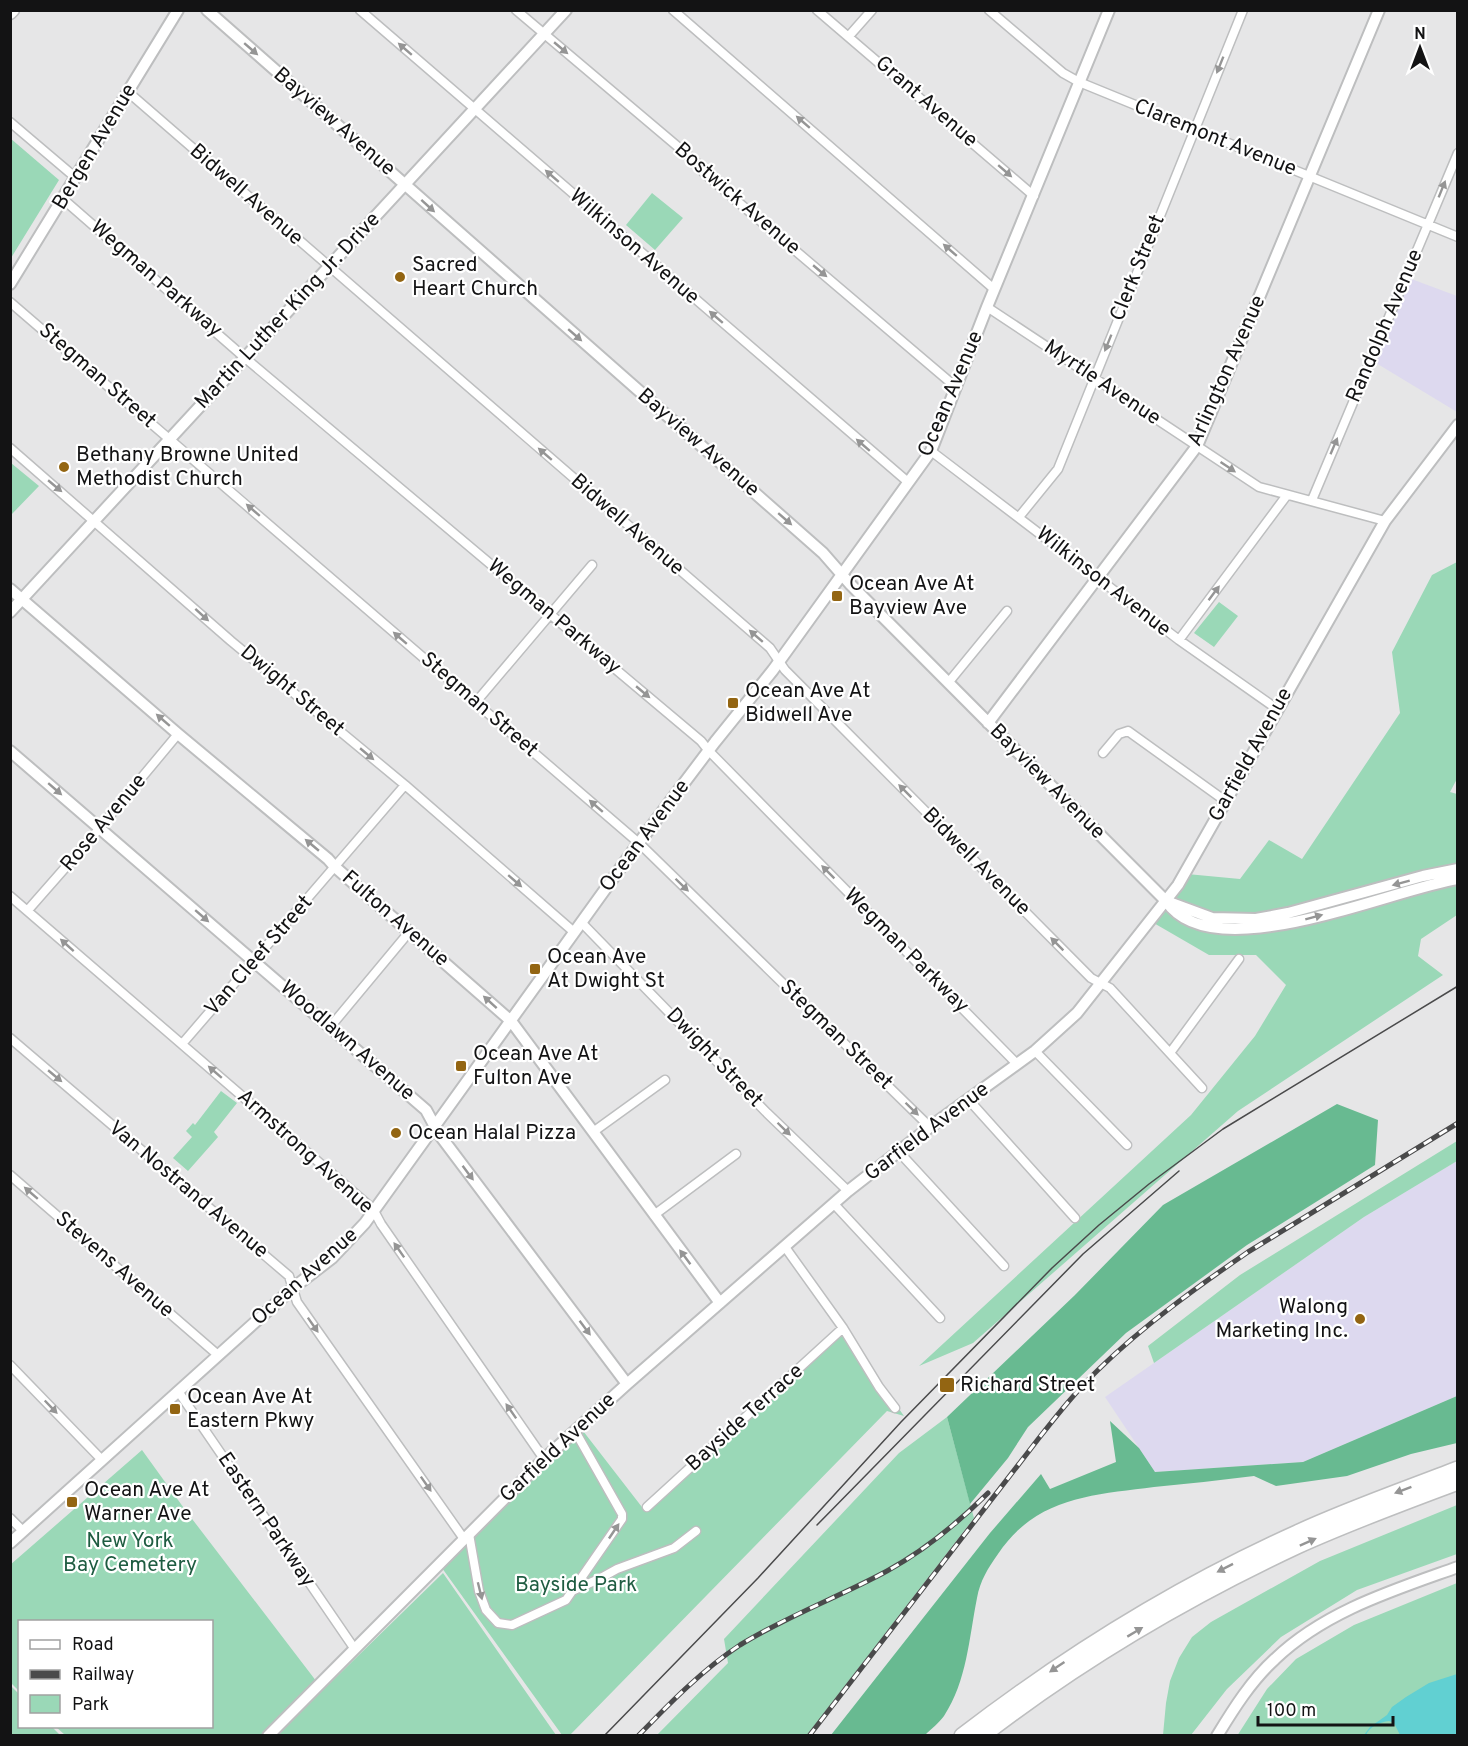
<svg xmlns="http://www.w3.org/2000/svg" width="1468" height="1746" font-family="Overpass,sans-serif">
	<style>
		.industrial { fill: #ddd9ef }
		.green { fill: #9ad8b7 }
		.forest { fill: #68ba91 }
		.water { fill: #61d0d2 }
		.lines { fill: none; stroke-linecap: round; stroke-linejoin: round }
		.street-casing { stroke: #bdbebf; stroke-width: 11 }
		.secondary-casing { stroke: #bdbebf; stroke-width: 14 }
		.primary-casing { stroke: #bdbebf; stroke-width: 15 }
		.highway-casing { stroke: #bdbebf; stroke-width: 18 }
		.street { stroke: #fff; stroke-width: 8 }
		.secondary { stroke: #fff; stroke-width: 10 }
		.primary { stroke: #fff; stroke-width: 12 }
		.highway { stroke: #fff; stroke-width: 15 }
		.tram { stroke: #4a4a4b; stroke-width: 1.5 }
		.rail-casing { stroke: #4a4a4b; stroke-width: 5 }
		.rail { stroke: #fff; stroke-width: 3; stroke-dasharray: 9; stroke-linecap: butt }
		.oneway { fill: #959595 }
		.poi-dot { fill: #936512; stroke: #fff; stroke-width: 2 }
		.labels { text-anchor: middle; dominant-baseline: central; stroke-width: 4.5; stroke-linejoin: round; paint-order: stroke }
		.street-label { font-size: 21px; fill: #131314; stroke: #fff }
		.poi-label { font-size: 21px; fill: #131314; stroke: #fff; text-anchor: start }
		.park-label { font-size: 21px; fill: #1e5c41; stroke: #fff }
	</style>
	<rect width="100%" height="100%" fill="#e6e6e7"/>
	<path class="industrial" d="M1406,277L1457,296V412L1371,360Z
		M1457,1161V1396L1303,1462L1155,1472L1105,1397L1364,1217Z"/>
	<path class="green" d="M10,138L59,180L11,258H10Z
		M652,193L683,218L655,250L626,225Z
		M11,463L39,486L11,515H10Z
		M1457,562L1458,777L1450,792L1457,794V915L1421,939L1418,956L1443,975L1238,1111L973,1343L919,1366L1191,1115L1255,1036L1286,985L1256,955H1209L1152,922L1187,874L1240,879L1269,840L1302,859L1400,713L1392,652L1432,575Z
		M1219,602L1238,616L1214,647L1194,633Z
		M221,1091L237,1103L214,1132L218,1137L188,1171L173,1158L192,1137L186,1131L193,1123L195,1125Z
		M1457,1141V1161L1364,1217L1154,1363L1148,1346L1240,1275Z
		M844,1331L904,1416L887,1411L570,1735H562L442,1568L580,1427L645,1511Z
		M947,1417L974,1518L807,1735L656,1736L728,1663L724,1639L899,1453Z
		M142,1450L186,1511L323,1690L443,1573L556,1735H65L56,1727L212,1726V1622H20L19,1691L11,1683L10,1565Z
		M1457,1505V1554L1357,1590L1281,1637L1227,1689L1191,1735H1163L1166,1703L1170,1681L1179,1658L1192,1637L1211,1622L1320,1561Z
		M1457,1583V1735L1237,1736L1267,1689L1296,1659L1354,1625Z
		M10,1685L19,1694L20,1726L52,1727L60,1735H11Z"/>
	<path class="forest" d="M1337,1104L1378,1120L1375,1165L1247,1245L1126,1333L1028,1427L1008,1458L970,1504L947,1417L1075,1295L1163,1205Z
		M1457,1396V1443L1411,1454L1347,1476L1276,1486L1254,1476C1220,1480 1187,1484 1154,1487C1092,1495 1036,1497 998,1554C988,1568 980,1581 977,1598C969,1638 967,1681 944,1716C939,1723 931,1729 925,1735H831L990,1533L1041,1474L1050,1489L1116,1462L1110,1421L1139,1448L1155,1472L1303,1462Z"/>
	<path class="water" d="M1457,1674V1735H1400L1394,1723L1389,1721C1380,1722 1369,1727 1366,1735H1364L1370,1727L1387,1715L1392,1707L1406,1697L1429,1683Z"/>
	<g class="lines">
		<g class="street-casing">
			<path id="street" d="M360,10L908,482
				M516,10L696,162L704,173L957,388
				M673,10L994,289
				M817,10L1034,196
				M989,10L1063,73L1079,82L1458,237
				M849,36L872,10
				M128,92L770,648L785,670L1091,978L1110,988L1202,1088
				M10,122L76,178
				M63,199L244,357L701,741L709,751L1017,1064
				M10,302L640,844L930,1127
				M987,307L1259,487L1385,521
				M10,448L231,641L405,785L574,932
				M931,451L1179,640L1277,709
				M1312,500L1458,153
				M1019,517L1058,469L1243,10
				M1179,640L1287,495
				M948,683L1007,611
				M476,702L592,565
				M1103,753L1119,734L1128,731L1224,800
				M10,896L373,1209L381,1224L544,1459
				M28,910L93,836L178,734
				M581,922L767,1113L848,1191
				M331,1026L410,931
				M10,1038L289,1276L297,1302L464,1539
				M182,1044L405,785
				M1035,1051L1127,1145
				M1170,1053L1239,959
				M968,1099L1075,1218
				M593,1132L665,1080
				M899,1152L1004,1266
				M10,1175L218,1355
				M834,1204L940,1318
				M654,1215L736,1154
				M785,1247L843,1328L879,1387L895,1408
				M10,1365L102,1460
				M178,1391L354,1648
				M647,1507L843,1328
				M10,1518L23,1531
				M469,1534L479,1591L486,1610L498,1623L512,1625L566,1600L622,1519V1514L575,1431
				M574,1590L599,1579L617,1569L674,1548L696,1531"/>
		</g>
		<g class="secondary-casing">
			<path id="secondary" d="M207,10L823,553L850,584L1166,901C1212,971 1391,889 1458,879
				M10,284L178,10
				M10,589L178,734L328,859L335,867L511,1021L720,1303
				M10,612L566,10
				M988,723L1197,446L1379,10
				M10,751L426,1110L439,1134L627,1384
				M1166,901L1212,918L1256,919L1288,913L1423,876L1458,869
				M10,1543L293,1288L332,1258L365,1223L632,852L715,742L773,670L931,451L987,307L1109,10
				M268,1736L544,1459L627,1384L848,1191L930,1127L1035,1051L1077,1013L1178,885L1385,521L1458,425
				M1217,1736C1234,1708 1251,1681 1275,1659C1325,1611 1394,1590 1458,1567"/>
		</g>
		<g class="primary-casing">
			<path id="primary" d="M10,13L13,10"/>
		</g>
		<g class="highway-casing">
			<path id="highway" d="M962,1736C1066,1656 1177,1587 1297,1533C1349,1509 1404,1490 1458,1469
				M982,1736C1079,1661 1186,1598 1297,1546C1350,1522 1404,1502 1458,1482"/>
		</g>
		<use href="#street" class="street"/>
		<use href="#secondary" class="secondary"/>
		<use href="#primary" class="primary"/>
		<use href="#highway" class="highway"/>
		<path class="tram" d="M817,1525L1083,1254L1179,1171
			M604,1736L758,1578L901,1422L1052,1268L1099,1225L1149,1184L1223,1129L1458,986"/>
		<g class="rail-casing">
			<path id="rail" d="M638,1736C670,1703 702,1670 740,1645C787,1616 839,1597 887,1571C925,1550 958,1523 988,1493
				M809,1736L1039,1438C1058,1414 1077,1390 1099,1369C1144,1325 1197,1287 1248,1252L1458,1123"/>
		</g>
		<use href="#rail" class="rail"/>
	</g>
	<defs><path id="oneway-solid" d="M-6-.8H1V-3.2L6.5 0L1 3.2V.8H-6Z" transform="scale(1.5)"/></defs>
	<g class="oneway">
		<use href="#oneway-solid" transform="translate(561 48) rotate(40)"/>
		<use href="#oneway-solid" transform="translate(251 49) rotate(41)"/>
		<use href="#oneway-solid" transform="translate(405 49) rotate(-139)"/>
		<use href="#oneway-solid" transform="translate(1220 65) rotate(112)"/>
		<use href="#oneway-solid" transform="translate(803 122) rotate(-139)"/>
		<use href="#oneway-solid" transform="translate(1005 171) rotate(41)"/>
		<use href="#oneway-solid" transform="translate(552 176) rotate(-139)"/>
		<use href="#oneway-solid" transform="translate(1442 189) rotate(-68)"/>
		<use href="#oneway-solid" transform="translate(428 206) rotate(42)"/>
		<use href="#oneway-solid" transform="translate(950 250) rotate(-139)"/>
		<use href="#oneway-solid" transform="translate(820 271) rotate(40)"/>
		<use href="#oneway-solid" transform="translate(716 317) rotate(-139)"/>
		<use href="#oneway-solid" transform="translate(575 335) rotate(41)"/>
		<use href="#oneway-solid" transform="translate(1108 343) rotate(112)"/>
		<use href="#oneway-solid" transform="translate(863 445) rotate(-139)"/>
		<use href="#oneway-solid" transform="translate(1334 446) rotate(-67)"/>
		<use href="#oneway-solid" transform="translate(545 454) rotate(-139)"/>
		<use href="#oneway-solid" transform="translate(1228 467) rotate(34)"/>
		<use href="#oneway-solid" transform="translate(55 486) rotate(40)"/>
		<use href="#oneway-solid" transform="translate(253 510) rotate(-139)"/>
		<use href="#oneway-solid" transform="translate(785 519) rotate(41)"/>
		<use href="#oneway-solid" transform="translate(1214 593) rotate(-53)"/>
		<use href="#oneway-solid" transform="translate(202 615) rotate(42)"/>
		<use href="#oneway-solid" transform="translate(756 636) rotate(-139)"/>
		<use href="#oneway-solid" transform="translate(400 638) rotate(-139)"/>
		<use href="#oneway-solid" transform="translate(643 692) rotate(40)"/>
		<use href="#oneway-solid" transform="translate(163 720) rotate(-139)"/>
		<use href="#oneway-solid" transform="translate(367 754) rotate(40)"/>
		<use href="#oneway-solid" transform="translate(55 789) rotate(41)"/>
		<use href="#oneway-solid" transform="translate(905 791) rotate(-135)"/>
		<use href="#oneway-solid" transform="translate(596 806) rotate(-139)"/>
		<use href="#oneway-solid" transform="translate(312 845) rotate(-140)"/>
		<use href="#oneway-solid" transform="translate(828 872) rotate(-135)"/>
		<use href="#oneway-solid" transform="translate(515 881) rotate(41)"/>
		<use href="#oneway-solid" transform="translate(1401 883) rotate(165)"/>
		<use href="#oneway-solid" transform="translate(682 885) rotate(44)"/>
		<use href="#oneway-solid" transform="translate(202 916) rotate(41)"/>
		<use href="#oneway-solid" transform="translate(1314 917) rotate(-15)"/>
		<use href="#oneway-solid" transform="translate(1057 944) rotate(-135)"/>
		<use href="#oneway-solid" transform="translate(67 945) rotate(-138)"/>
		<use href="#oneway-solid" transform="translate(490 1002) rotate(-138)"/>
		<use href="#oneway-solid" transform="translate(215 1072) rotate(-139)"/>
		<use href="#oneway-solid" transform="translate(55 1076) rotate(40)"/>
		<use href="#oneway-solid" transform="translate(912 1109) rotate(44)"/>
		<use href="#oneway-solid" transform="translate(784 1129) rotate(44)"/>
		<use href="#oneway-solid" transform="translate(468 1173) rotate(53)"/>
		<use href="#oneway-solid" transform="translate(31 1193) rotate(-139)"/>
		<use href="#oneway-solid" transform="translate(399 1250) rotate(-125)"/>
		<use href="#oneway-solid" transform="translate(685 1257) rotate(-127)"/>
		<use href="#oneway-solid" transform="translate(313 1325) rotate(55)"/>
		<use href="#oneway-solid" transform="translate(585 1328) rotate(53)"/>
		<use href="#oneway-solid" transform="translate(51 1407) rotate(46)"/>
		<use href="#oneway-solid" transform="translate(511 1411) rotate(-125)"/>
		<use href="#oneway-solid" transform="translate(426 1484) rotate(55)"/>
		<use href="#oneway-solid" transform="translate(1403 1490) rotate(159)"/>
		<use href="#oneway-solid" transform="translate(614 1531) rotate(-56)"/>
		<use href="#oneway-solid" transform="translate(1308 1542) rotate(-24)"/>
		<use href="#oneway-solid" transform="translate(1225 1568) rotate(153)"/>
		<use href="#oneway-solid" transform="translate(480 1591) rotate(76)"/>
		<use href="#oneway-solid" transform="translate(1135 1632) rotate(-31)"/>
		<use href="#oneway-solid" transform="translate(1057 1667) rotate(146)"/>
	</g>
	<g class="poi-dot">
		<circle cx="400" cy="277" r="6"/>
		<circle cx="64" cy="467" r="6"/>
		<rect x="831" y="590" width="12" height="12" rx="3"/>
		<rect x="727" y="697" width="12" height="12" rx="3"/>
		<rect x="529" y="963" width="12" height="12" rx="3"/>
		<rect x="455" y="1060" width="12" height="12" rx="3"/>
		<circle cx="396" cy="1133" r="6"/>
		<circle cx="1360" cy="1319" r="6"/>
		<rect x="939" y="1377" width="16" height="16" rx="3"/>
		<rect x="169" y="1403" width="12" height="12" rx="3"/>
		<rect x="66" y="1496" width="12" height="12" rx="3"/>
	</g>
	<g class="labels">
		<g class="street-label">
			<text transform="translate(926 102) rotate(41)">Grant Avenue</text>
			<text transform="translate(334 122) rotate(41)">Bayview Avenue</text>
			<text transform="translate(1215 138) rotate(22)">Claremont Avenue</text>
			<text transform="translate(95 147) rotate(-59)">Bergen Avenue</text>
			<text transform="translate(246 195) rotate(41)">Bidwell Avenue</text>
			<text transform="translate(737 199) rotate(41)">Bostwick Avenue</text>
			<text transform="translate(634 247) rotate(41)">Wilkinson Avenue</text>
			<text transform="translate(1138 268) rotate(-68)">Clerk Street</text>
			<text transform="translate(156 279) rotate(41)">Wegman Parkway</text>
			<text transform="translate(288 311) rotate(-47)">Martin Luther King Jr. Drive</text>
			<text transform="translate(1385 326) rotate(-67)">Randolph Avenue</text>
			<text transform="translate(1227 371) rotate(-66)">Arlington Avenue</text>
			<text transform="translate(97 376) rotate(41)">Stegman Street</text>
			<text transform="translate(1102 383) rotate(34)">Myrtle Avenue</text>
			<text transform="translate(951 394) rotate(-67)">Ocean Avenue</text>
			<text transform="translate(698 443) rotate(41)">Bayview Avenue</text>
			<text transform="translate(627 525) rotate(41)">Bidwell Avenue</text>
			<text transform="translate(1103 582) rotate(38)">Wilkinson Avenue</text>
			<text transform="translate(554 617) rotate(40)">Wegman Parkway</text>
			<text transform="translate(292 691) rotate(40)">Dwight Street</text>
			<text transform="translate(479 705) rotate(41)">Stegman Street</text>
			<text transform="translate(1251 755) rotate(-61)">Garfield Avenue</text>
			<text transform="translate(1047 782) rotate(45)">Bayview Avenue</text>
			<text transform="translate(104 823) rotate(-50)">Rose Avenue</text>
			<text transform="translate(645 836) rotate(-53)">Ocean Avenue</text>
			<text transform="translate(976 862) rotate(45)">Bidwell Avenue</text>
			<text transform="translate(395 919) rotate(41)">Fulton Avenue</text>
			<text transform="translate(906 951) rotate(45)">Wegman Parkway</text>
			<text transform="translate(259 956) rotate(-49)">Van Cleef Street</text>
			<text transform="translate(836 1035) rotate(44)">Stegman Street</text>
			<text transform="translate(347 1041) rotate(41)">Woodlawn Avenue</text>
			<text transform="translate(714 1058) rotate(46)">Dwight Street</text>
			<text transform="translate(927 1132) rotate(-37)">Garfield Avenue</text>
			<text transform="translate(305 1152) rotate(42)">Armstrong Avenue</text>
			<text transform="translate(188 1190) rotate(40)">Van Nostrand Avenue</text>
			<text transform="translate(114 1265) rotate(41)">Stevens Avenue</text>
			<text transform="translate(305 1277) rotate(-42)">Ocean Avenue</text>
			<text transform="translate(745 1418) rotate(-42)">Bayside Terrace</text>
			<text transform="translate(558 1448) rotate(-43)">Garfield Avenue</text>
			<text transform="translate(266 1520) rotate(56)">Eastern Parkway</text>
		</g>
		<g class="poi-label">
			<text x="412" y="265">Sacred<tspan x="412" dy="24">Heart Church</tspan></text>
			<text x="76" y="455">Bethany Browne United<tspan x="76" dy="24">Methodist Church</tspan></text>
			<text x="849" y="584">Ocean Ave At<tspan x="849" dy="24">Bayview Ave</tspan></text>
			<text x="745" y="691">Ocean Ave At<tspan x="745" dy="24">Bidwell Ave</tspan></text>
			<text x="547" y="957">Ocean Ave<tspan x="547" dy="24">At Dwight St</tspan></text>
			<text x="473" y="1054">Ocean Ave At<tspan x="473" dy="24">Fulton Ave</tspan></text>
			<text x="408" y="1133">Ocean Halal Pizza</text>
			<text x="1348" y="1307" text-anchor="end">Walong<tspan x="1348" dy="24">Marketing Inc.</tspan></text>
			<text x="960" y="1385">Richard Street</text>
			<text x="187" y="1397">Ocean Ave At<tspan x="187" dy="24">Eastern Pkwy</tspan></text>
			<text x="84" y="1490">Ocean Ave At<tspan x="84" dy="24">Warner Ave</tspan></text>
		</g>
		<g class="park-label">
			<text x="130" y="1541">New York<tspan x="130" dy="24">Bay Cemetery</tspan></text>
			<text x="576" y="1585">Bayside Park</text>
		</g>
	</g>
	<rect width="1468" height="1746" fill="none" stroke="#131314" stroke-width="24"/>
	<rect x="18" y="1620" width="195" height="108" fill="#ffffff" stroke="#a1a1a1" stroke-width="1.5"/>
	<rect x="30" y="1640" width="30" height="9" fill="#ffffff" stroke="#a1a1a1" stroke-width="1.5"/>
	<text x="72" y="1650" font-size="18" fill="#131314">Road</text>
	<rect x="30" y="1670" width="30" height="9" fill="#4a4a4b" stroke="#a1a1a1" stroke-width="1.5"/>
	<text x="72" y="1680" font-size="18" fill="#131314">Railway</text>
	<rect x="30" y="1695" width="30" height="18" fill="#9ad8b7" stroke="#a1a1a1" stroke-width="1.5"/>
	<text x="72" y="1710" font-size="18" fill="#131314">Park</text>
	<g transform="translate(1420 48)" stroke="#ffffff" stroke-width="4.5" paint-order="stroke">
	<path d="M0-4.5L10 22L0 15L-10 22Z" fill="#131314"/>
	<text y="-9" font-size="16" font-weight="bold" text-anchor="middle" fill="#131314">N</text>
	</g>
	<path d="M1258 1716v9h135v-9" fill="none" stroke="#131314" stroke-width="3"/>
	<text x="1267" y="1716" font-size="18" fill="#131314" stroke="#ffffff" stroke-width="4.5" paint-order="stroke">100 m</text>
</svg>
